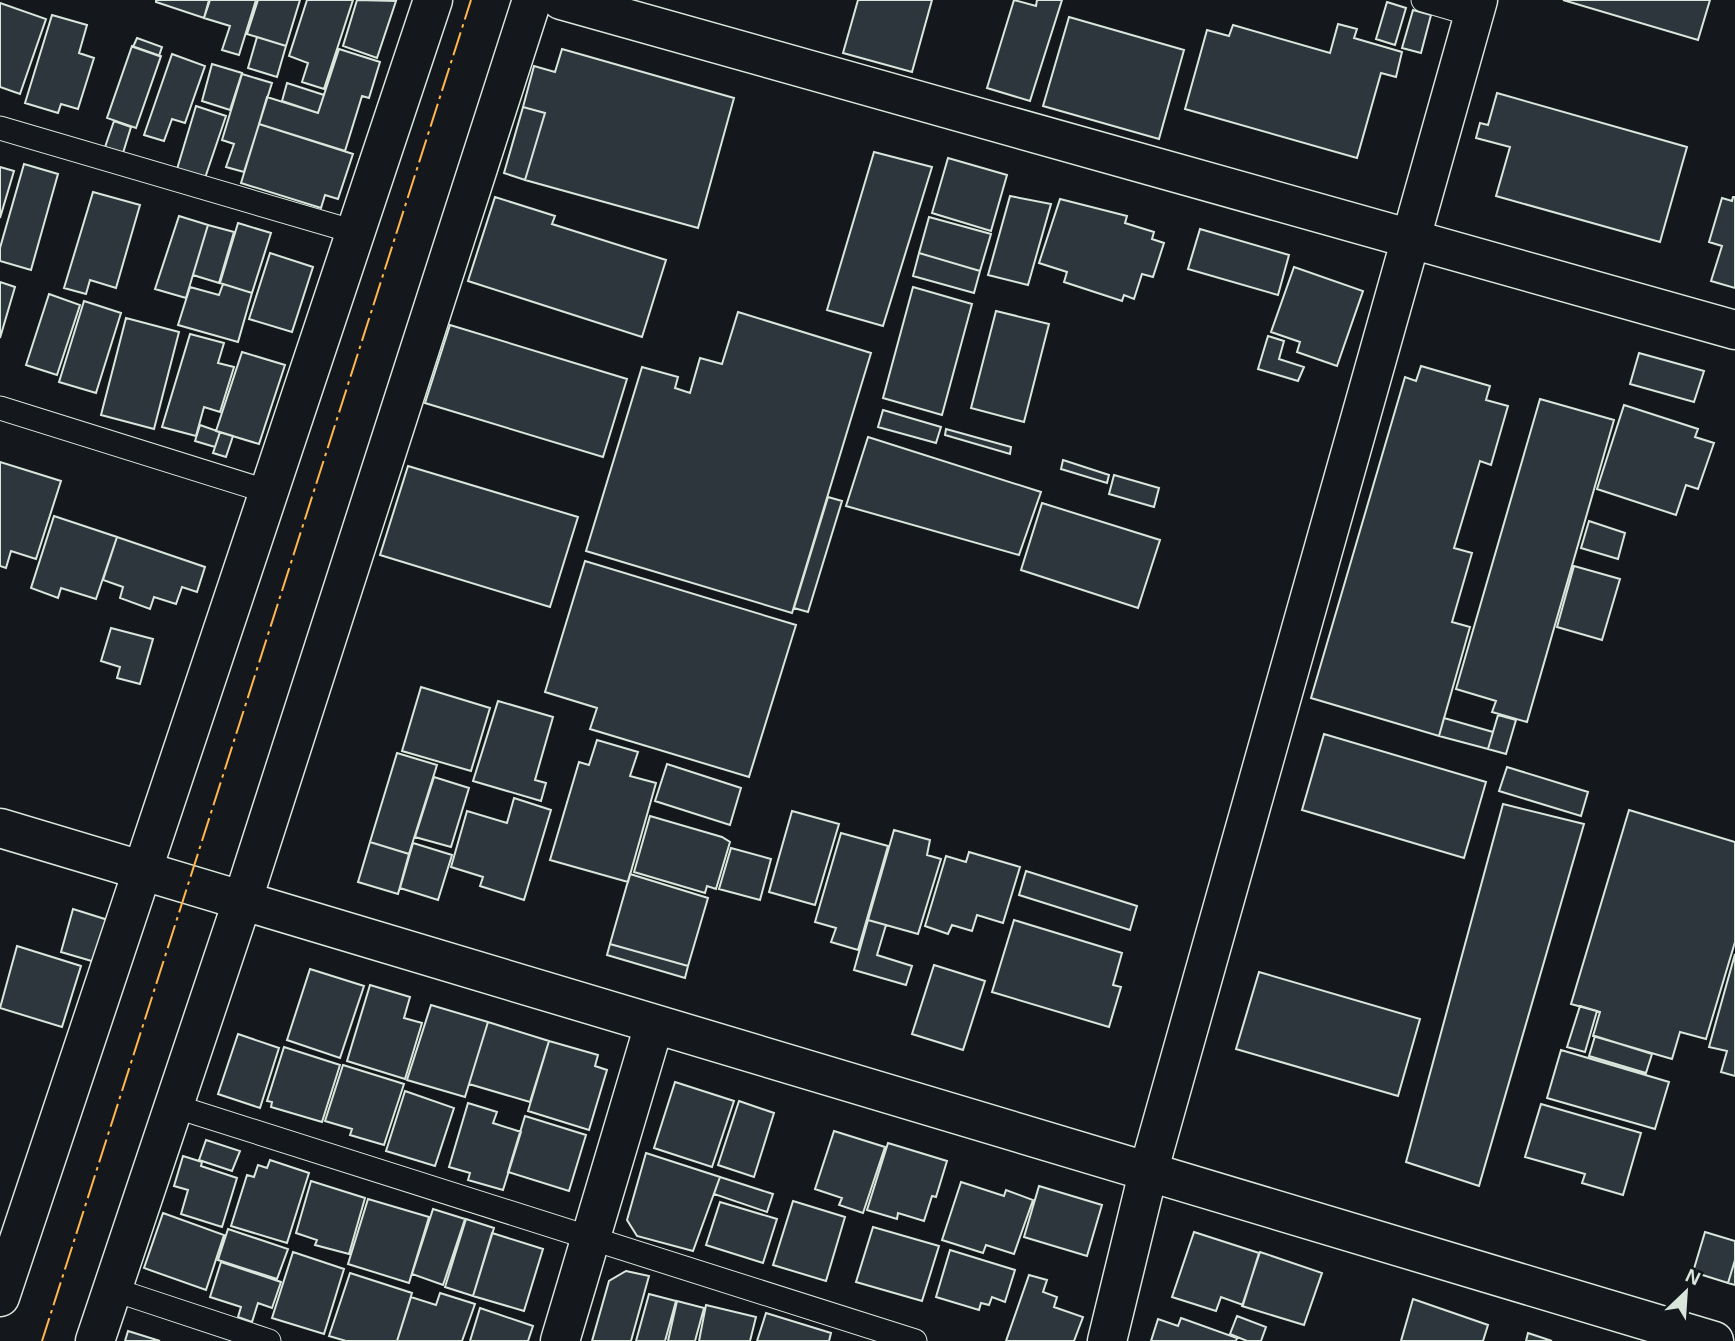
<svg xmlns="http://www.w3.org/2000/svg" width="1735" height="1341" font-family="Arial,sans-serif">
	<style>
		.building { fill: #2c363c; stroke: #d8e6dc; stroke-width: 2 }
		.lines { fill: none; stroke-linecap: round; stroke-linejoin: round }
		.service-casing { stroke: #d8e6dc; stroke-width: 25 }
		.minor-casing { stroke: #d8e6dc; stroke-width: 41 }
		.tertiary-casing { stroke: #d8e6dc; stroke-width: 41 }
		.service { stroke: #14181c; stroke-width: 23 }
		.minor { stroke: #14181c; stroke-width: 38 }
		.tertiary { stroke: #14181c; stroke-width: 38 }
		.power { stroke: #ffb74d; stroke-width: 2; stroke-dasharray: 24 5 3.5 5; stroke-linecap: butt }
	</style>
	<rect width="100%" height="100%" fill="#14181c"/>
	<path class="building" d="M156,0H209L204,18L156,2Z
		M210,0H256L239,55L222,50L230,26L204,18Z
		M258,0H300L286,46L247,34Z
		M307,0H353L324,89L302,82L308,63L289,56Z
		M357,0L396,1L377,58L343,46Z
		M858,0H932L912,72L843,53Z
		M1014,0L1036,6L1037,0H1062L1030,101L987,88Z
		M1563,0H1710L1698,40Z
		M1387,2L1406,8L1395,45L1376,39Z
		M0,3L46,19L20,94L0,87Z
		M1413,10L1431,15L1421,53L1402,48Z
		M52,15L87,25L79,53L94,58L78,109L61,104L58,113L25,103Z
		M1069,17L1184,50L1159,139L1043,106Z
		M1338,24L1357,29L1354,38L1402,52L1396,77L1381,73L1357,158L1185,109L1207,30L1229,36L1233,25L1330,53Z
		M257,37L286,46L277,77L248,68Z
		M137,38L162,47L159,56L133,47Z
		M132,46L161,56L136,128L107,118Z
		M339,49L380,62L369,98L362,96L345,151L259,124L267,97L318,113Z
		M562,49L734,98L698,228L525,180L545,113L523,107L534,66L555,72Z
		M172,54L205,66L185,123L172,119L164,141L144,135Z
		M212,64L242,73L230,110L202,101Z
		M242,74L272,83L244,172L226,167L234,144L222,140Z
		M287,83L324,95L318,113L282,101Z
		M1497,93L1687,147L1660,242L1496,196L1510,147L1476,138L1480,123L1488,125Z
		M196,106L226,116L205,178L177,169Z
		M523,107L545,113L525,180L504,173Z
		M114,121L131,127L123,153L105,147Z
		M259,124L353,154L338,199L325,195L321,208L241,183Z
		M874,152L932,167L883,326L827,310Z
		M948,158L1007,175L991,231L932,213Z
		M24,164L58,174L31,270L0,261V248Z
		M0,167L14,171L0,218Z
		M93,192L140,205L116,288L90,280L86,294L64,288Z
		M1010,196L1051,204L1028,285L988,275Z
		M495,197L555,216L552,224L666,260L642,337L468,281Z
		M1733,197H1735V288L1711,281L1722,246L1709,242L1722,198L1732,201Z
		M1060,199L1127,216L1125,223L1154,232L1152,239L1164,243L1153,277L1142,274L1134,299L1124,295L1122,301L1064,282L1067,272L1039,263Z
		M179,216L208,225L186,298L155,289Z
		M929,217L991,234L980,271L919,253Z
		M238,223L271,233L252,293L220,283Z
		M208,225L234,232L219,283L193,275Z
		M1200,229L1289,255L1278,295L1188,269Z
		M270,253L313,267L292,332L249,319Z
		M919,253L980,271L974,293L913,276Z
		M1294,267L1363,291L1337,366L1297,352L1300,342L1271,332Z
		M0,282L15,287L0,338Z
		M223,284L252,293L238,342L178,325L190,287L219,295Z
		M913,287L972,304L942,415L883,398Z
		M49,294L80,305L57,375L26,365Z
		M84,301L121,313L96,393L59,382Z
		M996,311L1049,324L1024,422L971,408Z
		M738,312L871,353L792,613L586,551L642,367L678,377L675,388L690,393L700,358L722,364Z
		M126,318L179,332L154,429L101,415Z
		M450,325L627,379L603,457L425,403Z
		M190,334L224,343L218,363L234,367L220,412L204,407L196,436L162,427Z
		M1268,336L1284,341L1279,359L1304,367L1298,381L1258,369Z
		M242,352L285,365L259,444L216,431Z
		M1639,353L1704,371L1694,402L1630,384Z
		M1421,366L1490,386L1486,400L1508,406L1491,465L1480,461L1454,548L1472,553L1452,622L1470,627L1439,736L1311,698L1405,377L1416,381Z
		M1540,399L1614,420L1527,722L1492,712L1496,701L1456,689Z
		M1624,405L1698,429L1695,437L1714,443L1698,489L1686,485L1676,515L1597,489Z
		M883,410L941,427L936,443L878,427Z
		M200,425L220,432L215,447L195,441Z
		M946,429L1011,447L1010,454L945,435Z
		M220,432L233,436L226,457L213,453Z
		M868,437L1041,492L1019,555L846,506Z
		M1063,460L1109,475L1107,483L1061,469Z
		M0,462L61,481L36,559L11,551L6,568L0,566Z
		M408,466L578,517L550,607L380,555Z
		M1114,475L1159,488L1154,507L1109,494Z
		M828,497L842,501L808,612L794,608Z
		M1042,503L1160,540L1138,608L1021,570Z
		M54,516L117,537L96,599L61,588L58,598L31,588Z
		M1589,521L1625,533L1618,559L1581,548Z
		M117,537L205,567L197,592L182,587L176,604L154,597L150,609L120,598L123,587L103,580Z
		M585,561L796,625L749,777L590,729L597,708L545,692Z
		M1574,566L1620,579L1602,640L1557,627Z
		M111,628L153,639L140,684L117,678L120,667L101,661Z
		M421,687L490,708L471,771L402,751Z
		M498,701L553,717L535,780L546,783L541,801L473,781Z
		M1498,715L1516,720L1506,754L1488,749Z
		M1444,718L1493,732L1488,749L1439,736Z
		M1324,734L1486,782L1464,858L1302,810Z
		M597,740L638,752L630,776L656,783L628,882L550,860L579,762L589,765Z
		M397,753L437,765L409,854L370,842Z
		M667,764L741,788L730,825L655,801Z
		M1507,767L1588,792L1581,816L1499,791Z
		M434,777L469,788L451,847L415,837Z
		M514,798L551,810L524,900L480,886L483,877L451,867L467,811L507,823Z
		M1503,804L1584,824L1479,1186L1406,1162Z
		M1629,810L1735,842V942L1706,1039L1680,1032L1672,1059L1593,1036L1600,1012L1571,1004Z
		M792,811L839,824L815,905L769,892Z
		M650,816L722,837L730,842L716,889L707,886L705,893L634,872Z
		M894,830L930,840L927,855L941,859L918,934L868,920Z
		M841,833L888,846L858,950L831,942L836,928L815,922Z
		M370,842L409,854L398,894L358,882Z
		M413,843L452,855L438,900L400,888Z
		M731,848L771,859L760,900L719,889Z
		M969,852L1020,867L1003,923L977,915L972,931L952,925L948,934L925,926L946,856L966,862Z
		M1026,871L1137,906L1130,930L1019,895Z
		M630,874L708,898L688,966L610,944Z
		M73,909L108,920L95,962L61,952Z
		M868,920L886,925L877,955L912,966L906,985L854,970Z
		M1014,920L1122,953L1113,985L1121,987L1109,1027L992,992Z
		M610,944L688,966L685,978L607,955Z
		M17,946L81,966L62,1027L0,1008Z
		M1735,954V1076L1721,1072L1727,1051L1709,1047Z
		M934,965L985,981L963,1050L912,1034Z
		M310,969L364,986L340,1058L287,1040Z
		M1259,972L1420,1019L1398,1096L1236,1049Z
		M370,985L410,997L404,1018L422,1023L405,1079L347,1061Z
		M431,1005L488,1022L465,1097L407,1080Z
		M1580,1006L1597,1011L1585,1052L1567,1047Z
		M488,1022L549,1041L530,1102L469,1084Z
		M238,1034L279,1048L260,1108L218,1094Z
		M1595,1036L1652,1054L1646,1073L1589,1056Z
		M549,1041L598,1055L595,1066L607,1070L589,1130L528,1111Z
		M284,1047L340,1065L322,1122L271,1107L272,1102L267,1101Z
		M1561,1050L1669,1082L1655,1129L1547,1098Z
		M343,1065L404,1084L384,1145L350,1135L352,1129L325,1121Z
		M675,1082L734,1101L712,1167L654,1148Z
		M405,1091L454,1108L435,1166L386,1151Z
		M739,1101L774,1113L754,1177L718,1165Z
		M468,1103L497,1112L493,1123L521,1132L503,1190L468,1180L470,1173L449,1167Z
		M1541,1104L1641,1133L1623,1195L1582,1183L1585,1174L1525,1157Z
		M525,1116L586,1135L569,1191L508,1172Z
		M834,1131L885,1147L863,1213L839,1205L842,1198L815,1189Z
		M206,1140L240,1151L232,1171L199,1160Z
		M888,1143L947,1161L936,1197L932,1196L924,1221L898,1213L897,1219L867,1210Z
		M646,1153L720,1177L693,1251L637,1236L627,1220Z
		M183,1156L202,1162L201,1166L237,1178L222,1227L181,1214L188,1190L174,1186Z
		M270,1160L309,1173L287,1243L231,1226L247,1175L254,1177L258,1165L267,1168Z
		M720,1177L773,1194L767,1212L714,1194Z
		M311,1181L365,1198L349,1254L315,1245L317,1240L296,1233Z
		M961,1182L1004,1196L1006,1190L1033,1200L1014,1254L986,1245L983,1253L942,1240Z
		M1039,1186L1102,1205L1087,1256L1024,1237Z
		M368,1199L429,1217L409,1283L348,1264Z
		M793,1201L845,1217L826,1281L773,1265Z
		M720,1202L777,1219L763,1263L706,1245Z
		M433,1209L465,1219L443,1285L412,1274Z
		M163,1213L224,1235L206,1290L144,1268Z
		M466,1219L494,1228L473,1296L445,1287Z
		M873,1227L939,1246L922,1301L856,1282Z
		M228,1229L288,1249L277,1279L218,1260Z
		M1194,1232L1259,1253L1243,1305L1221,1297L1216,1311L1172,1297Z
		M1705,1232L1735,1241V1260L1728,1283L1693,1272Z
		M492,1233L543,1249L524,1311L473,1296Z
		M950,1250L1015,1270L1005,1302L992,1297L989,1305L981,1303L979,1310L936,1297Z
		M293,1252L344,1269L324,1334L272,1318Z
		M1260,1252L1322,1273L1304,1325L1242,1306Z
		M1735,1260V1285L1728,1283Z
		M221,1262L281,1282L272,1308L258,1303L252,1322L238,1317L241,1307L210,1297Z
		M626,1271L649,1276L631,1341H592L609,1281Z
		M350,1273L412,1293L397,1341H346L329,1336Z
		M1029,1275L1047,1280L1043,1292L1057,1297L1054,1307L1083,1317L1074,1341H1006Z
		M440,1293L475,1304L462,1341H397L411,1297L436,1305Z
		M649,1294L676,1301L665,1341H636Z
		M1413,1299L1488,1325L1483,1341H1401Z
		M677,1301L704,1308L695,1341H668Z
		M706,1305L756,1317L750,1341H699Z
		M480,1308L533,1326L528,1341H470Z
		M766,1313L831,1333L829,1341H757Z
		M1237,1316L1266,1327L1261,1341H1247L1230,1334Z
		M1181,1318L1237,1338L1236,1341H1151L1158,1319L1178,1326Z
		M128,1331L160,1341H125Z
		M1528,1333L1552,1341H1526Z"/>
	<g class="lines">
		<g class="service-casing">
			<path id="service" d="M1423,0L1474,15
				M0,128L355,232
				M0,408L269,492
				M174,1106L915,1341
				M112,1289L269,1341"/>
		</g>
		<g class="minor-casing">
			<path id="minor" d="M561,0L1735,330
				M0,1297L433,0
				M95,1341L243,899L532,0
				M560,1341L654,1025
				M1107,1341L1149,1169L1478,0"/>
		</g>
		<g class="tertiary-casing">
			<path id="tertiary" d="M0,828L1714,1341"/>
		</g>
		<use href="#service" class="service"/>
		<use href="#minor" class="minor"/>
		<use href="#tertiary" class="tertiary"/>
		<path class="power" d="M42,1341L471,0"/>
	</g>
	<g transform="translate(1686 1292) rotate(25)" stroke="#14181c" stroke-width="5" paint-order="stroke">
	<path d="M0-5L12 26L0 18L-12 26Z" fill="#d8e6dc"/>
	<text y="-10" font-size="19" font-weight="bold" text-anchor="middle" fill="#d8e6dc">N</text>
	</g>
</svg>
